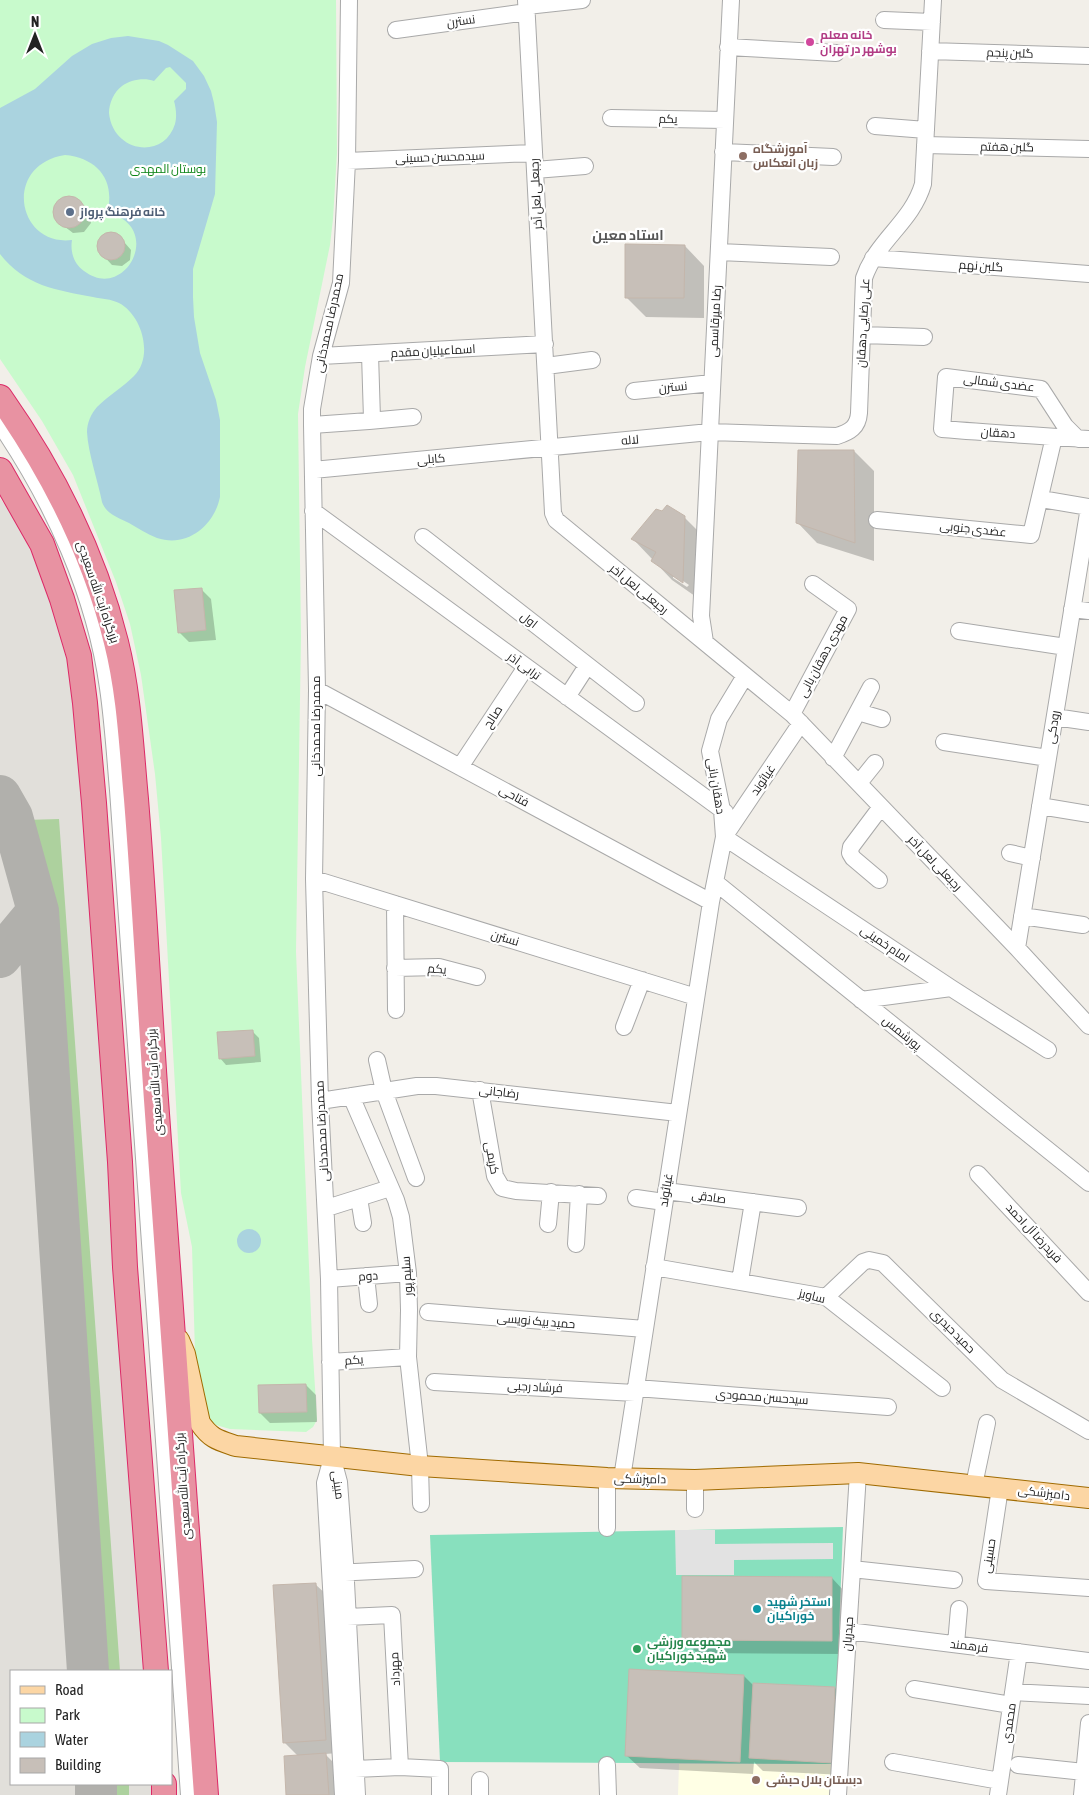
<svg xmlns="http://www.w3.org/2000/svg" width="1089" height="1795" font-family="'Asap Condensed',Cairo,sans-serif">
	<style>
		.education { fill: #ffffe5 }
		.airport { fill: #e1dfda }
		.forest { fill: #add19e }
		.park { fill: #c8facc }
		.pitch { fill: #88e0be }
		.parking { fill: #e2e2e2 }
		.water { fill: #aad3df; fill-rule: evenodd }
		.shadow { fill: #0003; fill-rule: evenodd }
		.lines { fill: none; stroke-linecap: round; stroke-linejoin: round }
		.taxiway { stroke: #b1b0ac; stroke-width: 42 }
		.building { fill: #c7bfb8; stroke: #c4b6ab }
		.minor-casing { stroke: #a9a9a9; stroke-width: 18 }
		.major-casing { stroke: #a06b00; stroke-width: 22 }
		.highway-casing { stroke: #dc2a67; stroke-width: 26 }
		.minor { stroke: #fff; stroke-width: 16 }
		.major { stroke: #fcd6a4; stroke-width: 20 }
		.highway { stroke: #e892a2; stroke-width: 24 }
		.hotel-dot { fill: #d1479c; stroke: #fff; stroke-width: 2 }
		.education-dot { fill: #8d6e63; stroke: #fff; stroke-width: 2 }
		.service-dot { fill: #5c6f8a; stroke: #fff; stroke-width: 2 }
		.culture-dot { fill: #0f9aa8; stroke: #fff; stroke-width: 2 }
		.leisure-dot { fill: #2e9e5b; stroke: #fff; stroke-width: 2 }
		.labels { text-anchor: middle; dominant-baseline: central; stroke-width: 4.5; stroke-linejoin: round; paint-order: stroke }
		.street-label { font-size: 12px; fill: #222; stroke: #fff }
		.hotel-label { font-size: 12px; font-weight: bold; fill: #b23c85; stroke: #fff; text-anchor: start }
		.education-label { font-size: 12px; font-weight: bold; fill: #785e54; stroke: #fff; text-anchor: start }
		.park-label { font-size: 12px; fill: #0c8416; stroke: #fff }
		.service-label { font-size: 12px; font-weight: bold; fill: #4e5e75; stroke: #fff; text-anchor: start }
		.culture-label { font-size: 12px; font-weight: bold; fill: #0d838f; stroke: #fff; text-anchor: start }
		.leisure-label { font-size: 12px; font-weight: bold; fill: #27864d; stroke: #fff; text-anchor: start }
		.neighbourhood-label { font-size: 14px; font-weight: bold; fill: #555; stroke: #fff }
	</style>
	<rect width="100%" height="100%" fill="#f2efe9"/>
	<path class="education" d="M679,1764H834L832,1795H678Z"/>
	<path class="airport" d="M0,498L16,520L50,592L70,666L76,698L148,1671H11V1784H155L156,1795H0Z"/>
	<path class="forest" d="M59,819L120,1671H98L43,907L25,820Z
		M106,1784H129V1795H107Z"/>
	<path class="park" d="M0,0H336L337,153L333,219L330,245L305,367L298,414L301,636L296,952L312,1339L317,1420L313,1427L306,1432L230,1429L216,1425L207,1418L195,1353L192,1247L181,1193L161,838L155,774L141,675L130,624L116,582L73,475L42,421L0,359Z"/>
	<path class="pitch" d="M843,1527L834,1764L440,1762L430,1535Z"/>
	<path class="parking" d="M675,1530H715V1544L833,1543V1559L734,1560V1575H676Z"/>
	<path class="water" d="M128,36L159,41L168,45L193,61L204,76L211,91L214,103L217,122L215,194L193,269V297L194,317L200,353L216,400L220,420V497C214,526 187,548 157,538C147,534 138,528 129,523C119,518 106,514 102,502C98,481 88,453 87,432C87,423 91,414 97,407C108,396 123,387 134,376C154,356 142,315 119,303C111,299 102,299 93,297C56,290 25,286 0,254V108L35,89L72,56L92,44L111,38ZM170,67L186,83V89L174,101C176,108 177,117 175,124C164,160 113,153 109,113C109,103 114,92 122,86C130,80 144,77 154,81L166,68ZM65,155C98,158 116,181 107,213C165,225 126,303 84,271C74,264 70,252 72,240C17,247 2,165 65,155Z
		M237 1241a12 12 0 1 1 24 0a12 12 0 1 1-24 0Z"/>
	<path class="shadow" d="M67,197H72L89,211L91,223L84,232L73,233L56,220L54,208L61,199Z
		M107,234L118,235L131,250L130,260L122,266L112,265L98,250L99,240Z
		M685,246L704,266V318L646,317L626,297Z
		M854,451L874,471V561L817,543L797,522Z
		M684,517L704,537L702,601L672,580L633,539ZM673,574L689,585L687,587L673,578Z
		M201,589L211,599L216,640L189,642L179,632Z
		M252,1031L259,1038L261,1062L226,1065L220,1058Z
		M306,1385L316,1395L317,1422L270,1423L260,1413Z
		M832,1578L845,1592V1654L697,1653L683,1639Z
		M315,1584L329,1597L338,1753L325,1754L339,1768L341,1795H288L298,1756L284,1742Z
		M744,1676L754,1686L835,1688L848,1702L844,1775L763,1771L754,1762L753,1774L640,1768L626,1755Z"/>
	<g class="lines">
		<path class="taxiway" d="M0,796L12,817L38,911L88,1671
			M0,957L38,911
			M96,1784V1795"/>
	</g>
	<path class="building" d="M53 212a16 16 0 1 1 32 0a16 16 0 1 1-32 0Z
		M97 246a14 14 0 1 1 28 0a14 14 0 1 1-28 0Z
		M625,244L685,245L684,298H625Z
		M798,450H854L855,543L796,523Z
		M667,505L685,516L683,583L651,561L656,552L631,539L656,509L662,511Z
		M202,588L206,630L178,633L174,590Z
		M253,1030L255,1056L219,1059L217,1032Z
		M306,1384L307,1412L259,1413L258,1385Z
		M682,1576L832,1577V1641L682,1640Z
		M316,1583L326,1740L283,1743L273,1585Z
		M629,1669L744,1675L740,1762L625,1756Z
		M753,1683L835,1687L832,1763L749,1758Z
		M326,1753L329,1795H286L284,1756Z"/>
	<g class="lines">
		<g class="minor-casing">
			<path id="minor" d="M349,0L347,161L341,283L321,356L312,409V425L317,690L314,879L320,1101L329,1279L332,1456L339,1482L345,1563L357,1795
				M526,0L553,513L556,520L792,714L1017,948L1089,1026
				M527,6L582,0
				M884,20L932,22
				M396,30L527,12
				M728,47L836,53
				M930,51L1089,56
				M611,118L725,120
				M875,126L926,130
				M925,145L1089,149
				M723,152L833,157
				M347,161L534,153
				M535,170L585,166
				M719,252L831,257
				M873,258L1089,274
				M862,335L924,337
				M321,356L545,344
				M546,366L592,360
				M634,391L712,383
				M369,421L413,417
				M0,424C53,502 95,594 108,688C113,722 115,756 118,790L189,1795
				M312,425L369,421L372,419L370,354
				M1078,439L1065,426L1041,389L946,377L942,429C991,433 1040,436 1089,439
				M313,470L710,432L837,436C850,432 858,427 859,413L864,278C877,240 912,222 923,184L933,0
				M1041,499L1089,507
				M313,511L725,812
				M877,520L1031,535L1054,437
				M423,537L636,703
				M1072,609L1089,611
				M959,631L1066,647
				M705,642L701,616L731,0
				M317,690L711,902
				M567,697L587,666
				M858,712L882,719
				M792,714L848,609L813,584
				M1055,717L1089,722
				M801,723L724,837L951,988L1048,1050
				M944,742L1048,758
				M833,758L871,687
				M460,767L526,667
				M859,783L875,763
				M1040,806L1089,814
				M1010,853L1032,858
				M314,879L696,997
				M879,880L853,858L850,853L851,847L881,807
				M715,882L1089,1183
				M395,904L396,1010
				M1022,916L1083,925
				M1017,948L1089,507
				M395,968L439,967L477,977
				M861,1000L951,988
				M624,1027L642,980
				M377,1060L384,1091L416,1178
				M480,1090L495,1176L502,1188L516,1191L598,1196
				M351,1096L396,1200L401,1217L408,1273L409,1310L408,1357L420,1466L421,1504
				M320,1101L417,1086H436L678,1113
				M978,1174L1089,1293
				M666,1191L798,1208
				M359,1198L363,1223
				M636,1198L664,1202
				M330,1207L390,1188
				M548,1224L551,1192
				M576,1244L579,1194
				M654,1267L826,1297L942,1388
				M366,1276L369,1304
				M329,1279L408,1273
				M740,1281L753,1202
				M826,1297L863,1262L869,1260L883,1263L1002,1380L1089,1431
				M428,1312L645,1329
				M330,1362L408,1357
				M434,1382L635,1393
				M636,1388L888,1407
				M332,1458L325,1483L343,1795
				M607,1478V1528
				M622,1478L711,902L724,837L722,810L710,751L719,719L745,676
				M974,1485L987,1423
				M1000,1488L986,1581L1089,1588
				M695,1509V1480
				M852,1569L954,1580
				M335,1573L415,1569
				M347,1617L392,1615L400,1767
				M848,1631L1089,1661
				M956,1644L959,1609
				M914,1689L1011,1705
				M1013,1692L1089,1696
				M893,1762L1000,1781
				M607,1765L608,1795
				M1018,1765L1084,1772
				M355,1769L400,1767L440,1769V1795
				M480,1780V1795
				M838,1795L858,1473
				M998,1795L1019,1652
				M1082,1795L1089,1723"/>
		</g>
		<g class="major-casing">
			<path id="major" d="M179,1340L185,1354L200,1423C211,1439 218,1440 236,1446L420,1466L607,1478L695,1480L858,1473L1089,1498"/>
		</g>
		<g class="highway-casing">
			<path id="highway" d="M0,397C52,471 94,553 116,642C129,694 131,746 136,799C144,899 149,999 156,1100C174,1331 189,1563 206,1795
				M0,470L42,544L62,599L79,656L85,703L94,803L120,1162L125,1267L156,1671
				M164,1784V1795"/>
		</g>
		<use href="#minor" class="minor"/>
		<use href="#major" class="major"/>
		<use href="#highway" class="highway"/>
	</g>
	<circle class="hotel-dot" cx="810" cy="42" r="5"/>
	<g class="education-dot">
		<circle cx="743" cy="156" r="5"/>
		<circle cx="756" cy="1780" r="5"/>
	</g>
	<circle class="service-dot" cx="70" cy="212" r="5"/>
	<circle class="culture-dot" cx="757" cy="1609" r="5"/>
	<circle class="leisure-dot" cx="637" cy="1649" r="5"/>
	<g class="labels">
		<g class="street-label">
			<text transform="translate(461 21) rotate(-8)">نسترن</text>
			<text transform="translate(1010 53) rotate(2)">گلبن پنجم</text>
			<text transform="translate(668 119) rotate(1)">یکم</text>
			<text transform="translate(1007 147) rotate(1)">گلبن هفتم</text>
			<text transform="translate(440 157) rotate(-2)">سیدمحسن حسینی</text>
			<text transform="translate(536 194) rotate(-93)">رجبعلی لعل آخر</text>
			<text transform="translate(981 266) rotate(4)">گلبن نهم</text>
			<text transform="translate(715 321) rotate(-87)">رضا میرقاسمی</text>
			<text transform="translate(329 323) rotate(-78)">محمدرضا محمدخانی</text>
			<text transform="translate(863 323) rotate(-87)">علی رضایی دهقان</text>
			<text transform="translate(433 351) rotate(-3)">اسماعیلیان مقدم</text>
			<text transform="translate(999 383) rotate(7)">عضدی شمالی</text>
			<text transform="translate(673 387) rotate(-5)">نسترن</text>
			<text transform="translate(998 433) rotate(4)">دهقان</text>
			<text transform="translate(630 440) rotate(-5)">لاله</text>
			<text transform="translate(431 459) rotate(-5)">کابلی</text>
			<text transform="translate(973 529) rotate(6)">عضدی جنوبی</text>
			<text transform="translate(639 589) rotate(39)">رجبعلی لعل آخر</text>
			<text transform="translate(98 592) rotate(71)">بزرگراه آیت الله سعیدی</text>
			<text transform="translate(529 620) rotate(38)">اول</text>
			<text transform="translate(823 656) rotate(-62)">مهدی دهقان بانی</text>
			<text transform="translate(524 666) rotate(36)">ترابی آذر</text>
			<text transform="translate(493 717) rotate(-57)">صالح</text>
			<text transform="translate(316 726) rotate(-90)">محمدرضا محمدخانی</text>
			<text transform="translate(1053 727) rotate(-81)">رودکی</text>
			<text transform="translate(763 780) rotate(-56)">غیاثوند</text>
			<text transform="translate(716 786) rotate(80)">دهقان بانی</text>
			<text transform="translate(514 796) rotate(28)">فتاحی</text>
			<text transform="translate(935 863) rotate(46)">رجبعلی لعل آخر</text>
			<text transform="translate(505 938) rotate(17)">نسترن</text>
			<text transform="translate(885 944) rotate(34)">امام خمینی</text>
			<text transform="translate(437 969) rotate(5)">یکم</text>
			<text transform="translate(902 1033) rotate(39)">پورشمس</text>
			<text transform="translate(155 1082) rotate(-94)">بزرگراه آیت الله سعیدی</text>
			<text transform="translate(499 1092) rotate(6)">رضاجانی</text>
			<text transform="translate(322 1131) rotate(-93)">محمدرضا محمدخانی</text>
			<text transform="translate(492 1158) rotate(79)">کریمی</text>
			<text transform="translate(666 1190) rotate(-81)">غیاثوند</text>
			<text transform="translate(709 1197) rotate(8)">صادقی</text>
			<text transform="translate(1034 1233) rotate(47)">فریدرضا آل احمد</text>
			<text transform="translate(368 1276) rotate(-4)">دوم</text>
			<text transform="translate(407 1276) rotate(-94)">سلیم پور</text>
			<text transform="translate(812 1296) rotate(14)">ساویز</text>
			<text transform="translate(536 1321) rotate(5)">حمید بیک نویسی</text>
			<text transform="translate(953 1331) rotate(45)">حمید حیدری</text>
			<text transform="translate(354 1360) rotate(-4)">یکم</text>
			<text transform="translate(535 1387) rotate(3)">فرشاد رجبی</text>
			<text transform="translate(762 1397) rotate(4)">سیدحسن محمودی</text>
			<text transform="translate(640 1479) rotate(1)">دامپزشکی</text>
			<text transform="translate(338 1485) rotate(82)">مبینی</text>
			<text transform="translate(183 1486) rotate(-94)">بزرگراه آیت الله سعیدی</text>
			<text transform="translate(1044 1493) rotate(7)">دامپزشکی</text>
			<text transform="translate(989 1556) rotate(-81)">حسینی</text>
			<text transform="translate(848 1634) rotate(-86)">حیدریان</text>
			<text transform="translate(969 1646) rotate(7)">فرهمند</text>
			<text transform="translate(395 1669) rotate(-93)">مهرداد</text>
			<text transform="translate(1009 1723) rotate(-82)">محمدی</text>
		</g>
		<g class="hotel-label">
			<text x="820" y="35">خانه معلم<tspan x="820" dy="14">بوشهر در تهران</tspan></text>
		</g>
		<g class="education-label">
			<text x="753" y="149">آموزشگاه<tspan x="753" dy="14">زبان انعکاس</tspan></text>
			<text x="766" y="1780">دبستان بلال حبشی</text>
		</g>
		<g class="park-label">
			<text x="168" y="169">بوستان المهدی</text>
		</g>
		<g class="service-label">
			<text x="80" y="212">خانه فرهنگ پرواز</text>
		</g>
		<g class="culture-label">
			<text x="767" y="1602">استخر شهید<tspan x="767" dy="14">خوراکیان</tspan></text>
		</g>
		<g class="leisure-label">
			<text x="647" y="1642">مجموعه ورزشی<tspan x="647" dy="14">شهید خوراکیان</tspan></text>
		</g>
		<g class="neighbourhood-label">
			<text x="628" y="235">استاد معین</text>
		</g>
	</g>
	<rect x="10" y="1670" width="162" height="115" fill="#ffffff" stroke="#a7a7a7"/>
	<rect x="20" y="1686" width="25" height="8" fill="#fcd6a4" stroke="#a7a7a7"/>
	<text x="55" y="1695" font-size="15" fill="#222222">Road</text>
	<rect x="20" y="1708" width="25" height="15" fill="#c8facc" stroke="#a7a7a7"/>
	<text x="55" y="1720" font-size="15" fill="#222222">Park</text>
	<rect x="20" y="1732" width="25" height="15" fill="#aad3df" stroke="#a7a7a7"/>
	<text x="55" y="1745" font-size="15" fill="#222222">Water</text>
	<rect x="20" y="1758" width="25" height="15" fill="#c7bfb8" stroke="#a7a7a7"/>
	<text x="55" y="1770" font-size="15" fill="#222222">Building</text>
	<g transform="translate(35 35)" stroke="#ffffff" stroke-width="4" paint-order="stroke">
	<path d="M0-4L9 19L0 12L-9 19Z" fill="#222222"/>
	<text y="-8" font-size="14" font-weight="bold" text-anchor="middle" fill="#222222">N</text>
	</g>
</svg>
